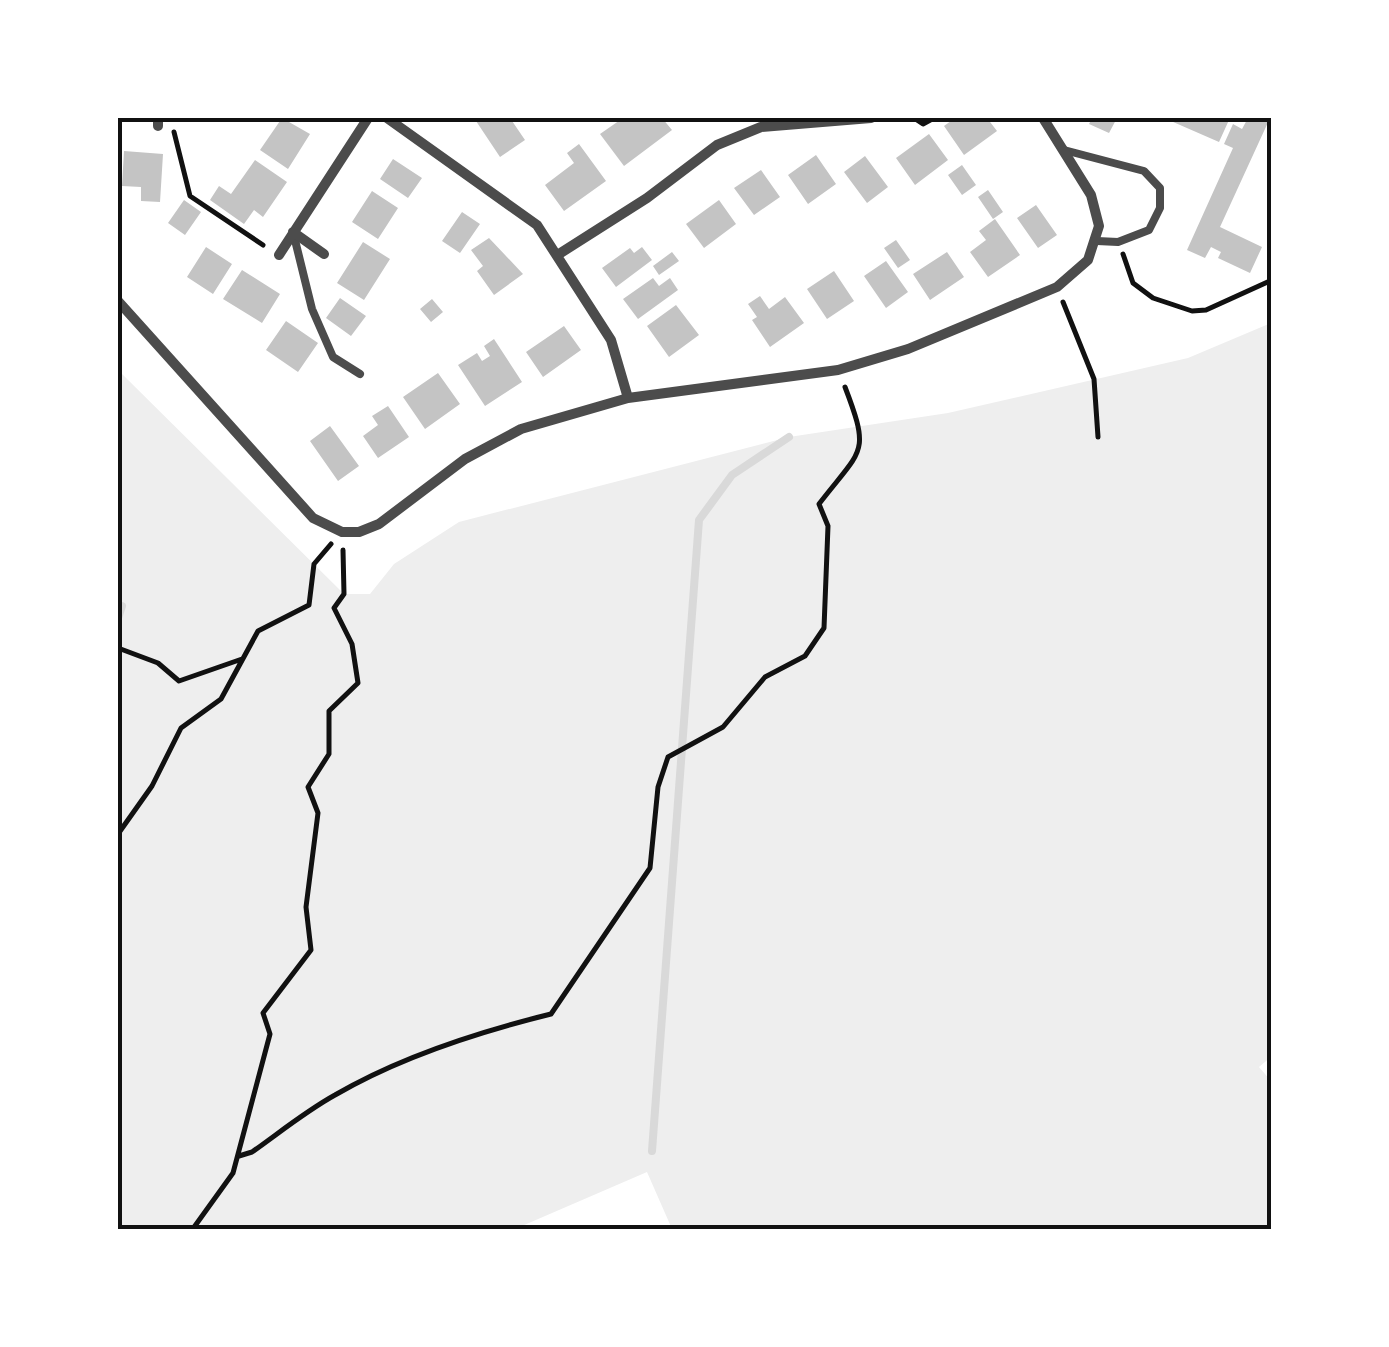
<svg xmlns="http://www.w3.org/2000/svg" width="1389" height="1347" font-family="'Fira Sans Condensed',sans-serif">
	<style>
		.green { fill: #eee }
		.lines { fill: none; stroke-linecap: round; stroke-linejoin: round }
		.stream { stroke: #d9d9d9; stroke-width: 8 }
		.building { fill: #c4c4c4 }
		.path { stroke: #111; stroke-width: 5 }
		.service { stroke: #4c4c4c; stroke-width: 8 }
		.minor { stroke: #4c4c4c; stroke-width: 10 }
		.neatline { fill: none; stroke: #111; stroke-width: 4 }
	</style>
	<rect width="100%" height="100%" fill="#fff"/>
	<path class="green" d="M1271,323L1272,1056L1259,1067L1271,1081V1229H672L647,1172L515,1229H118V370L344,594H370L394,564L459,522L789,437L948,413L1188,358Z"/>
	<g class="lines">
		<path class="stream" d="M118,618L122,606
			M652,1151L699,520L732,475L789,437"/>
	</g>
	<path class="building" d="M282,118L310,134L288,169L260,150Z
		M474,118H510L525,140L500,157Z
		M623,118H662L672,130L624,166L600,134Z
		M955,118H987L997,131L964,155L944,126Z
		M1092,118H1117L1109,133L1089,124Z
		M1164,118H1223L1229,120L1219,142Z
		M1248,118H1270L1220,227L1262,247L1250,273L1218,258L1221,252L1211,247L1205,258L1187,250L1233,148L1224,144L1233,124L1242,129Z
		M929,134L948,160L915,185L896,158Z
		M579,144L606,181L564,211L545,185L574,163L567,153Z
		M124,151L163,154L160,202L141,201V187L122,186Z
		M816,155L836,184L808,204L788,175Z
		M865,156L888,187L867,203L844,172Z
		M393,159L422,178L408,198L380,179Z
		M255,160L287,182L263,217L254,210L244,224L210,200L219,186L231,194Z
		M962,165L976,185L962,195L948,175Z
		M761,170L780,197L754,215L734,188Z
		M988,190L1003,212L993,219L978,197Z
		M372,191L398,208L378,239L352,222Z
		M184,200L201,212L185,235L168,223Z
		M719,200L736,224L704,248L686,224Z
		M1036,205L1057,235L1038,248L1017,218Z
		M462,212L480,224L460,253L442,241Z
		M995,219L1020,255L988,277L970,252L986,240L979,231Z
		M489,238L523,274L494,295L477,271L483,266L471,250Z
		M896,240L910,260L898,268L884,248Z
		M363,242L390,259L364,300L337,283Z
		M206,247L232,264L213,294L187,277Z
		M642,247L652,260L616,287L602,268L630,248L634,253Z
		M672,252L679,261L659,275L653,266Z
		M947,252L964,277L930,300L913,274Z
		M886,261L908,292L886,308L864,276Z
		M242,270L280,294L262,323L223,299Z
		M834,271L854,301L827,319L807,289Z
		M653,278L659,286L670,278L678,290L638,319L623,299Z
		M760,296L769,309L785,297L804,323L770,347L752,320L757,317L748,304Z
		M340,298L366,316L351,336L326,318Z
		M432,299L443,312L431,322L420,309Z
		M676,305L699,335L669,357L647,326Z
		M286,321L318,343L298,372L266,350Z
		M564,326L581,350L543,377L526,352Z
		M494,339L522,382L485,406L458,365L477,353L482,361L490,356L484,346Z
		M438,373L460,404L425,429L403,397Z
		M388,406L409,437L378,458L363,436L378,425L372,416Z
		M330,426L359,466L338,481L310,441Z"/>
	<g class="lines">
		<path class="path" d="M914,118L923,124L934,118
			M174,132L190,196L263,245
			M1123,254L1133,283L1153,298L1192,311L1206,310L1272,280
			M1063,302L1094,379L1098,437
			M118,648L158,663L179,681L242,659
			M118,834L152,786L181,728L221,699L258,631L309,605L314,564L331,544
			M239,1156L252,1152C279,1133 306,1111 335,1095C400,1057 478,1032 551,1014L650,868L658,787L668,757L723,727L765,677L805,656L824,628L828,526L819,504C862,448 871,455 845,387
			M192,1230L233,1173L270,1034L263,1013L311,950L306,907L318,813L308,787L329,754V711L358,683L352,644L334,608L344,594L343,550"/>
		<path class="service" d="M1064,150L1144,171L1160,188V208L1149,230L1118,242L1097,241
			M293,232L312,309L333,357L360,374"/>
		<path class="minor" d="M387,118L537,225L611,340L628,398
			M158,126V118
			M293,232L324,254
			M559,254L647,198L717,145L761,127L871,118
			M279,255L368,118
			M118,301L313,518L342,532H359L379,524L465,459L521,429L628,398L838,370L908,349L1057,287L1088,260L1099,226L1091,195L1043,118"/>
	</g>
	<rect width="1389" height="1347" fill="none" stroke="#ffffff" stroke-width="240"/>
	<rect x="120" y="120" width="1149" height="1107" class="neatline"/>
</svg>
